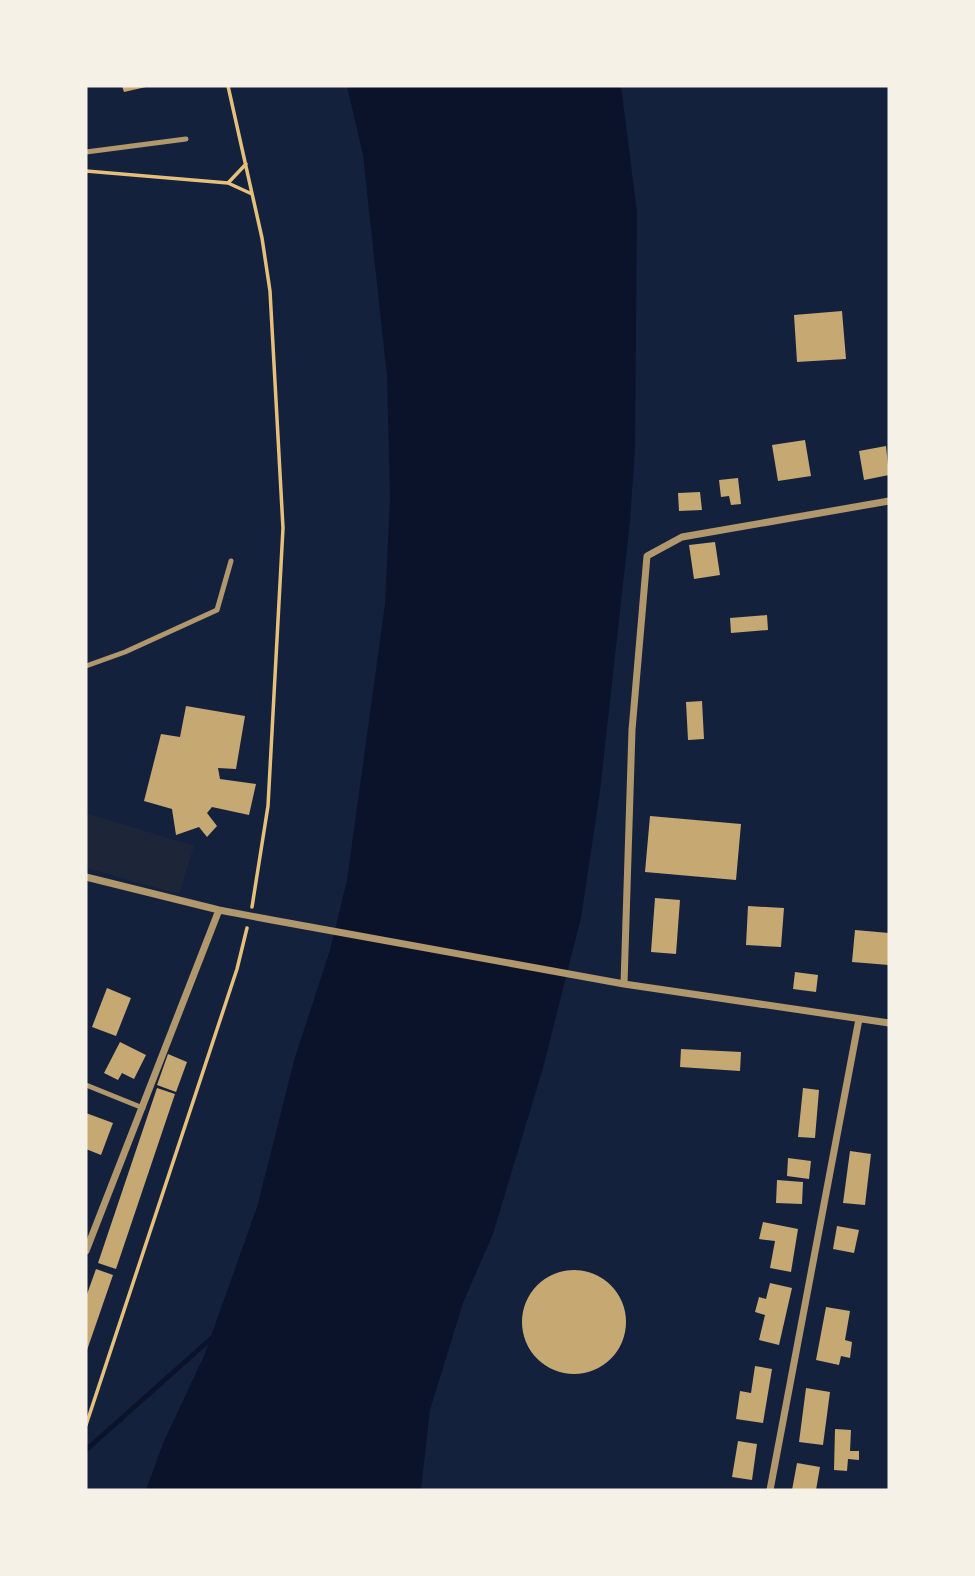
<svg xmlns="http://www.w3.org/2000/svg" width="975" height="1576" font-family="Inter,sans-serif">
	<style>
		.green { fill: #1d2539 }
		.water { fill: #0b132b }
		.lines { fill: none; stroke-linecap: round; stroke-linejoin: round }
		.stream { stroke: #0b132b; stroke-width: 5 }
		.building { fill: #c6a872 }
		.path { stroke: #e5c07b; stroke-width: 3.5 }
		.service { stroke: #b1986c; stroke-width: 5 }
		.minor { stroke: #b1986c; stroke-width: 7 }
	</style>
	<rect width="100%" height="100%" fill="#14213d"/>
	<path class="green" d="M86,813L194,846L179,894L86,868Z"/>
	<path class="water" d="M347,86H621L637,212L635,449L630,521L600,791L581,918L543,1068L493,1234L463,1303L430,1410L421,1490H146L164,1441L204,1356L257,1207L295,1057L330,950L347,880L385,604L390,499L387,376L363,155Z"/>
	<g class="lines">
		<path class="stream" d="M86,1450L214,1336"/>
	</g>
	<path class="building" d="M122,86H146V87L124,92Z
		M842,311L846,359L797,362L794,315Z
		M805,440L811,476L778,481L772,445Z
		M886,446L889,475L864,480L859,451Z
		M738,478L741,504L731,505L729,496L721,497L719,480Z
		M700,492L702,510L679,511L678,493Z
		M715,542L720,575L694,579L689,545Z
		M767,615L768,630L731,633L730,618Z
		M702,701L704,739L688,740L686,702Z
		M186,706L245,716L236,769L218,768L220,779L256,784L249,815L212,807L207,813L217,826L207,837L199,827L176,835L172,809L144,801L161,734L180,737Z
		M650,816L741,824L736,880L645,872Z
		M655,898L680,900L676,954L651,952Z
		M748,906L784,908L781,947L746,945Z
		M855,930L889,933V965L852,962Z
		M795,972L818,975L816,992L793,989Z
		M107,988L131,998L116,1036L92,1027Z
		M120,1042L146,1055L134,1079L122,1073L118,1080L104,1073Z
		M681,1049L741,1052L740,1071L680,1067Z
		M168,1054L187,1062L176,1092L157,1085Z
		M157,1088L175,1094L116,1269L98,1263Z
		M803,1088L819,1090L815,1138L798,1137Z
		M86,1113L113,1123L101,1155L86,1149Z
		M850,1151L871,1154L865,1205L843,1203Z
		M788,1158L811,1161L809,1179L787,1176Z
		M777,1180L803,1182L802,1204L776,1203Z
		M763,1222L798,1229L791,1272L770,1268L775,1241L759,1239Z
		M837,1226L859,1230L854,1253L833,1249Z
		M96,1269L113,1275L86,1353V1297Z
		M522 1322a52 52 0 1 1 104 0a52 52 0 1 1-104 0Z
		M770,1283L792,1288L779,1345L759,1340L765,1315L755,1312L759,1297L766,1299Z
		M826,1307L850,1311L845,1340L852,1342L850,1358L841,1356L839,1365L816,1360Z
		M755,1366L772,1369L763,1423L736,1419L740,1391L751,1393Z
		M806,1388L830,1392L823,1445L799,1442Z
		M835,1429L851,1430L850,1451H859V1460L848,1459L847,1471L834,1470Z
		M738,1441L757,1444L752,1480L732,1477Z
		M797,1463L820,1467L816,1490H792Z"/>
	<g class="lines">
		<path class="path" d="M228,86L262,238L270,291L283,528L268,806L252,907
			M86,171L228,183L252,194
			M228,183L246,164
			M86,1425L237,969L247,928"/>
		<path class="service" d="M86,152L186,139
			M86,666L125,652L217,610L231,561
			M86,1085L143,1108"/>
		<path class="minor" d="M86,877L219,910L272,920L624,984L889,1023
			M624,984L632,730L647,556L682,537L889,501
			M86,1251L219,910
			M770,1490L859,1019"/>
	</g>
	<rect width="975" height="1576" fill="none" stroke="#f6f1e7" stroke-width="175"/>
</svg>
